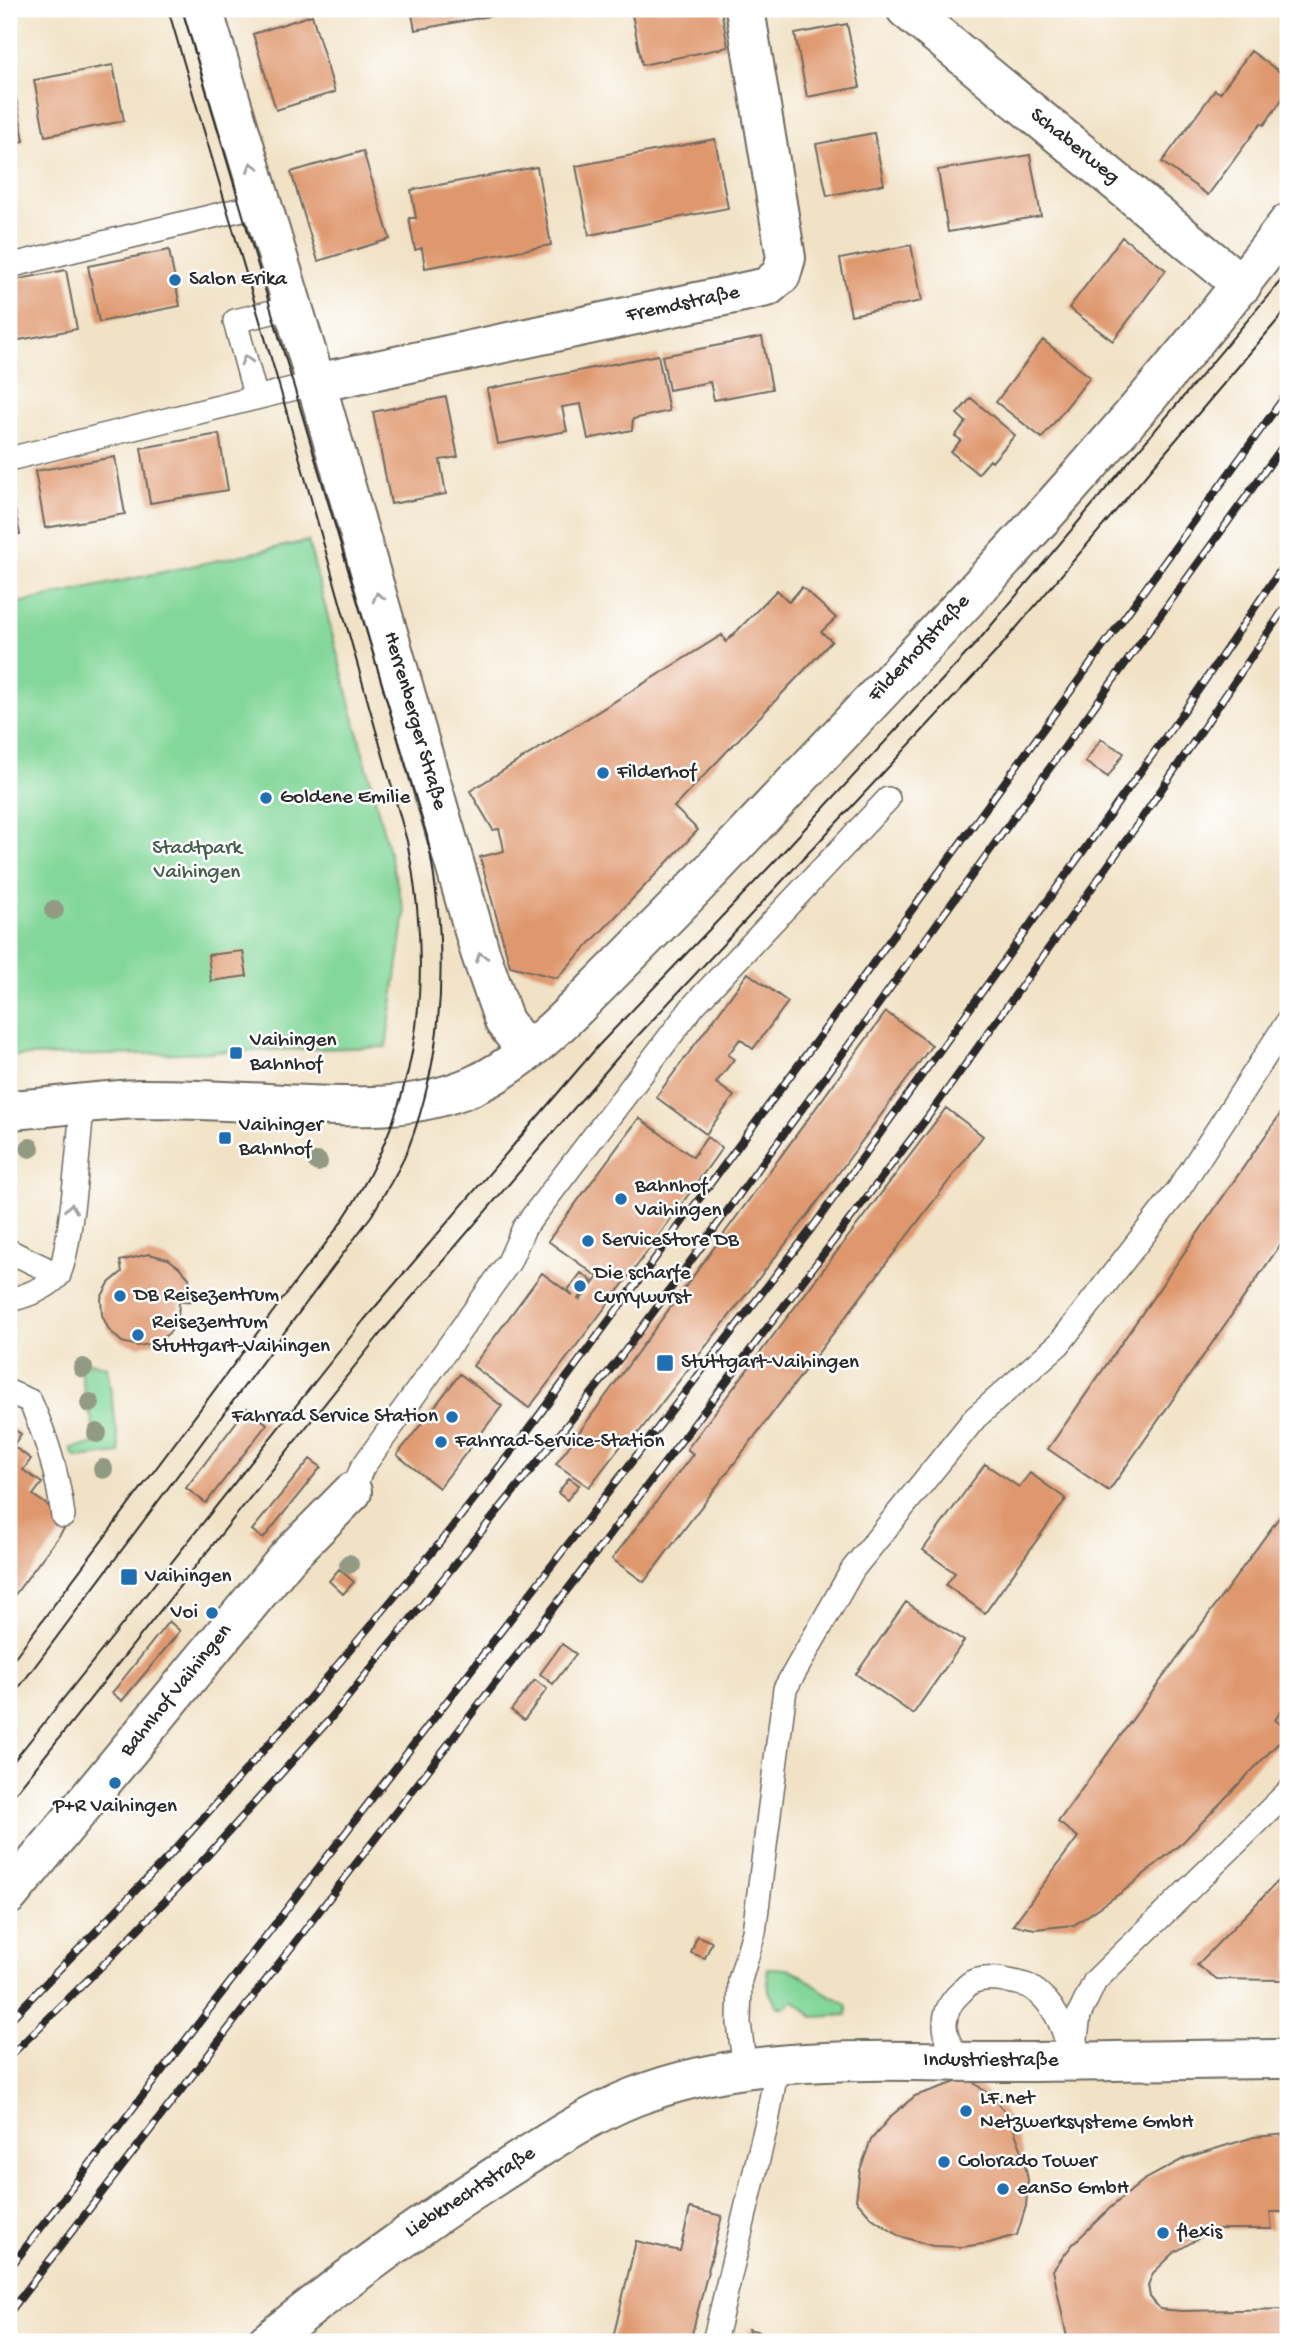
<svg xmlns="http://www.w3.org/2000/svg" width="1297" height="2351" font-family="'Gochi Hand',sans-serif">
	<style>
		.green { fill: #82d799; stroke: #568162; stroke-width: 2 }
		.building { fill: #df986e }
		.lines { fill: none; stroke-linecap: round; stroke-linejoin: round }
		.service-casing { stroke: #706b61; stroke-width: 26 }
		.minor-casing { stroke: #706b61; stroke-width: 42 }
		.tertiary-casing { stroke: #706b61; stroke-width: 42 }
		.service { stroke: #fff; stroke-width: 23 }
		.minor { stroke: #fff; stroke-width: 38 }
		.tertiary { stroke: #fff; stroke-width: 38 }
		.tram { stroke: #2b2b2b; stroke-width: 2 }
		.rail-casing { stroke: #2b2b2b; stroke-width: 8 }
		.rail { stroke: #fff; stroke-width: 5; stroke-dasharray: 16; stroke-linecap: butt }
		.tree { fill: #929a83 }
		.oneway { stroke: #a0a0a0 }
		.poi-dot { fill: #1f6fb2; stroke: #fff; stroke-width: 2.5 }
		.labels { text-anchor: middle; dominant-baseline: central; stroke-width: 5; stroke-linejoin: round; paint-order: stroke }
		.street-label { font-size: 21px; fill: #2b2b2b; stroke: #fff }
		.poi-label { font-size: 21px; fill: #2b2b2b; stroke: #fff; text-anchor: start }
		.park-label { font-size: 21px; fill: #455f4c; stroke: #fff }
	</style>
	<rect width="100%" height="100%" fill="#fff"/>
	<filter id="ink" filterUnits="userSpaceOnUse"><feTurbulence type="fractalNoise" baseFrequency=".0143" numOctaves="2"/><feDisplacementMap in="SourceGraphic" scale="14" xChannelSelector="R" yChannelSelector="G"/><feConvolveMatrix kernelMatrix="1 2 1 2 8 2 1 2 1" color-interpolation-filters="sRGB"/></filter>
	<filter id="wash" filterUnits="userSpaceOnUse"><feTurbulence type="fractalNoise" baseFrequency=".00686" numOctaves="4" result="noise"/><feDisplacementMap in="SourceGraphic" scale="28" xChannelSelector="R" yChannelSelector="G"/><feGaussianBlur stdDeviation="1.57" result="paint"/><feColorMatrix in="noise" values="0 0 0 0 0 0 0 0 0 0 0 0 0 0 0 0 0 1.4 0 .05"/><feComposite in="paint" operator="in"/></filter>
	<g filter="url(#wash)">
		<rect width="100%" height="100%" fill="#f1e2c6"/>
		<path class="green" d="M308,541L405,914L386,1047L106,1055L9,1056V605Z
			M86,1361L107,1367L120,1453L79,1458L73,1455L71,1448L97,1444L91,1415H89L79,1363Z
			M767,1968C803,1968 796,1974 823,1991C831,1997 841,1998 847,2006V2015L813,2017L794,2000L786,2007H777L769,1991Z"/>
		<g id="blocks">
			<path class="building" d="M411,9H499L500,14L415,30Z
				M631,9H721L728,47L642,65Z
				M312,15L335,92L276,110L253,34Z
				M847,24L860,87L807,97L795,34Z
				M1251,51L1288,78V91L1264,125L1261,123L1208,195L1162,162L1215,90L1220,93Z
				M113,65L124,121L45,136L34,80Z
				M13,82L24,141L9,144V83Z
				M874,133L884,184L827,196L816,144Z
				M715,139L728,208L589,235L576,166Z
				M363,151L390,239L318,261L291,172Z
				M1030,155L1041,216L948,232L938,170Z
				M537,167L551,245L425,268L422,248L415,250L409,218H416L411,190Z
				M1122,237L1166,270L1113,341L1069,308Z
				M911,245L922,301L851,315L840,259Z
				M169,250L180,306L99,322L88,266Z
				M66,270L77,329L9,342V281Z
				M762,337L772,389L714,400L710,382L669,390L662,356Z
				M1043,340L1090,377L1042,438L996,402Z
				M658,355L669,411L633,419L632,430L588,439L581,404L562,407L567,431L498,444L487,389Z
				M446,397L458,457L440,460L446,494L391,504L373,412Z
				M971,398L1015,435L992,462L990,460L978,474L951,452L961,440L955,436L966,422L957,414Z
				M219,434L228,490L150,503L141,448Z
				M115,457L125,514L45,528L35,471Z
				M9,481L20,534L9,536Z
				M802,587L836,618L821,632L832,641L674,807L698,830L557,978L510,966L480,857L504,851L502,840L499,829L493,830L470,791L722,635L726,642L777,590L789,602Z
				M1101,739L1124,753L1108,777L1085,762Z
				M243,951L247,976L211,981L208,955Z
				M748,973L788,1002L753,1049L740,1039L728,1055L734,1059L716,1083L734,1096L706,1134L656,1097Z
				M886,1012L932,1045L808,1215L629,1445L624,1442L589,1487L556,1464Z
				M1288,1103V1234L1109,1491L1048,1449Z
				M946,1108L983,1136L644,1582L612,1559L693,1454L687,1449Z
				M639,1118L693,1157L707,1137L722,1148L639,1263L529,1408L473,1366L542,1273L573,1296L568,1290L581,1273L592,1281L578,1299L580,1300L598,1277L548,1241Z
				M149,1254L168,1259L179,1267L189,1278L191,1301L179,1302L178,1319L169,1333L155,1343L138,1346L122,1342L109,1330L102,1315L101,1298L109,1283L122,1272L120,1261Z
				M460,1374L502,1406L439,1488L397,1455Z
				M247,1408L267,1424L206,1503L186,1488Z
				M9,1426L21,1434L13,1446L31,1459L23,1470L42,1483L33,1495L70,1521L10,1601Z
				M310,1459L321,1467L263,1539L252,1530Z
				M985,1464L1019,1487L1030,1473L1066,1499L985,1613L946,1585L955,1573L923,1550Z
				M569,1478L579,1485L567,1500L558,1493Z
				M1288,1505V1701L1275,1720L1288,1729V1733L1183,1842L1125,1890L1074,1925L1035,1929L1013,1925L1078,1837L1058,1822Z
				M339,1569L354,1582L343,1594L329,1581Z
				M906,1602L964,1641L913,1714L856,1674Z
				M169,1621L180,1631L122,1701L112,1693Z
				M562,1644L576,1654L553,1684L540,1674Z
				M535,1680L547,1689L524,1720L511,1710Z
				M1288,1871V1980L1217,1979L1197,1965Z
				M697,1936L712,1942L705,1958L691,1953Z
				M968,2078L998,2102L1013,2127L1023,2154L1028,2180L1026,2206L1017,2235L989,2243L962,2247L933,2246L899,2236L872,2218L856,2200L860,2170L871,2140L891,2116L915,2096Z
				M1288,2134V2212H1270L1272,2229H1215L1175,2252L1153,2273L1148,2285L1150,2297L1160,2309L1181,2311L1288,2309V2342H1068L1053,2270L1073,2244L1110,2208L1144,2180L1185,2158L1254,2137Z
				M690,2208L722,2216L690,2342H612L636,2241L680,2251Z
				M748,2329L797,2341V2342H752Z"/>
		</g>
	</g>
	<g filter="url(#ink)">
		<use href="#blocks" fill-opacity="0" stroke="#706b61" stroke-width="2"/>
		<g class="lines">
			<g class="service-casing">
				<path id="service" d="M9,266L263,204
					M256,398L235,321L292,307
					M9,459L316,383
					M9,1251L59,1275
					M9,1300C26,1296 44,1290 57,1277C70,1264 80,1130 82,1105
					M9,1392L30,1401C47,1438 58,1475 63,1516
					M352,1492L362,1468L509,1262L524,1228L694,1005L888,799
					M1073,2061L1079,2015L1095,1981L1288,1792
					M965,2062C942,2043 937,2014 960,1993C963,1990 968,1984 972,1982C980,1978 996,1978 1004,1980C1012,1982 1023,1983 1030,1987C1055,2002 1064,2029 1071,2055
					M745,2070L739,2023L740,1980L754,1932L785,1689L853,1569L975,1418L1059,1344L1179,1189L1288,1021
					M714,2342L767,2122L777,2066"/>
			</g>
			<g class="minor-casing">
				<path id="minor" d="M203,9L316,383L480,952L504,1021L527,1052
					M906,9L1242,285
					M316,383L767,287L781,275L786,258L745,9
					M9,1895L287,1558L352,1492"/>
			</g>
			<g class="tertiary-casing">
				<path id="tertiary" d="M9,1110C53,1108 97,1100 142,1099C189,1099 236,1101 283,1104C348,1107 411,1112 472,1086C523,1064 568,1016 607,977C654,930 701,882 747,833C933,636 1124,441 1288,223
					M267,2342C346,2278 427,2219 514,2164C552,2140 591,2114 634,2097C749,2051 885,2062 1006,2062C1100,2062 1194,2059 1288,2059"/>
			</g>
			<use href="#service" class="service"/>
			<use href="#minor" class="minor"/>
			<use href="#tertiary" class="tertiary"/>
			<path class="tram" d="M9,1665L302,1273C412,1146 440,1004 407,841L281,392L168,9
				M9,1701L372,1215C384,1193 399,1172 408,1149C447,1048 448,941 427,836L182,9
				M9,1767L364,1320L599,1045L773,863L979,640L1288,272
				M9,1801L381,1333L618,1057L995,653L1288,308"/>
			<g class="rail-casing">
				<path id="rail" d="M9,2021L170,1855L308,1700L438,1545L525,1434L842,1006L1288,392
					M9,2057L115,1953L190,1875L330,1719L552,1444L622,1355L867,1020L1288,439
					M9,2269L812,1228L1184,711L1288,559
					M9,2313L605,1541L927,1118L1142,818L1288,603"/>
			</g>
			<use href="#rail" class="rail"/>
		</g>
		<g class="tree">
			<circle cx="54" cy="910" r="10"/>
			<circle cx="30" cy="1148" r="10"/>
			<circle cx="318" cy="1162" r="10"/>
			<circle cx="83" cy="1368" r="10"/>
			<circle cx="90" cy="1403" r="10"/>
			<circle cx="97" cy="1433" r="10"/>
			<circle cx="103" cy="1469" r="10"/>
			<circle cx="349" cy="1564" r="10"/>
		</g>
		<defs><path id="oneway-chevron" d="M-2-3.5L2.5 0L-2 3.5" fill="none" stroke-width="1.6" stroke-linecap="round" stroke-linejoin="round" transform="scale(1.75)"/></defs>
		<g class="oneway">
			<use href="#oneway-chevron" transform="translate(252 167) rotate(-107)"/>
			<use href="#oneway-chevron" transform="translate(246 360) rotate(-105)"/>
			<use href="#oneway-chevron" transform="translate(378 597) rotate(-106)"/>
			<use href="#oneway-chevron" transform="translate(481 957) rotate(-108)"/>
			<use href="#oneway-chevron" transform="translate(71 1208) rotate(-83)"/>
		</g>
	</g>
	<g class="poi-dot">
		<circle cx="175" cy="280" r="7"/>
		<circle cx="603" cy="773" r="7"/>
		<circle cx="266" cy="798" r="7"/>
		<rect x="229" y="1046" width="14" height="14" rx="3.5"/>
		<rect x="218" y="1131" width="14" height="14" rx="3.5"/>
		<circle cx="621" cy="1199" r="7"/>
		<circle cx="588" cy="1241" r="7"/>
		<circle cx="580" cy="1286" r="7"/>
		<circle cx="120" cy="1296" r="7"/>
		<circle cx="138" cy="1335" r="7"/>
		<rect x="656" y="1354" width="18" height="18" rx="3.5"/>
		<circle cx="452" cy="1417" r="7"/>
		<circle cx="441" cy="1442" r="7"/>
		<rect x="120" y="1568" width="18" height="18" rx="3.5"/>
		<circle cx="212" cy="1613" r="7"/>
		<circle cx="115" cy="1783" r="7"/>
		<circle cx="966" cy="2111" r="7"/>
		<circle cx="944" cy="2162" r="7"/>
		<circle cx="1003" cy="2189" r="7"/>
		<circle cx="1163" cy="2233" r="7"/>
	</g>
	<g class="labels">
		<g class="street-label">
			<text transform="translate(1074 147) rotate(39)">Schaberweg</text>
			<text transform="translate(683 305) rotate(-12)">Fremdstraße</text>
			<text transform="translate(920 649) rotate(-47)">Filderhofstraße</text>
			<text transform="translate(414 721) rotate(74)">Herrenberger Straße</text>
			<text transform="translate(177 1691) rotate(-51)">Bahnhof Vaihingen</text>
			<text x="991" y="2061">Industriestraße</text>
			<text transform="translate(471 2193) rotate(-33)">Liebknechtstraße</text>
		</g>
		<g class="poi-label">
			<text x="189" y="280">Salon Erika</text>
			<text x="617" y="773">Filderhof</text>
			<text x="280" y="798">Goldene Emilie</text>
			<text x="250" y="1041">Vaihingen<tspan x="250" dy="24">Bahnhof</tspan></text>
			<text x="239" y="1126">Vaihinger<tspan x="239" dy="24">Bahnhof</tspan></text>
			<text x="635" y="1187">Bahnhof<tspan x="635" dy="24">Vaihingen</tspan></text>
			<text x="602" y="1241">ServiceStore DB</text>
			<text x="594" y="1274">Die scharfe<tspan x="594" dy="24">Currywurst</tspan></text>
			<text x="134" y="1296">DB Reisezentrum</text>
			<text x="152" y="1323">Reisezentrum<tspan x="152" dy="24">Stuttgart-Vaihingen</tspan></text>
			<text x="681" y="1363">Stuttgart-Vaihingen</text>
			<text x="438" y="1417" text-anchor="end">Fahrrad Service Station</text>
			<text x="455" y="1442">Fahrrad-Service-Station</text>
			<text x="145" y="1577">Vaihingen</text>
			<text x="198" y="1613" text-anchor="end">Voi</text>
			<text x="115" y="1807" text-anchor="middle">P+R Vaihingen</text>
			<text x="980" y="2099">LF.net<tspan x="980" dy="24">Netzwerksysteme GmbH</tspan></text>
			<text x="958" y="2162">Colorado Tower</text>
			<text x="1017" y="2189">ean50 GmbH</text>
			<text x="1177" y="2233">flexis</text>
		</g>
		<g class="park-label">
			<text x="197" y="849">Stadtpark<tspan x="197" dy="24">Vaihingen</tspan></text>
		</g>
	</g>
	<rect width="1297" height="2351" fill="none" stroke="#fff" stroke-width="35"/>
</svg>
